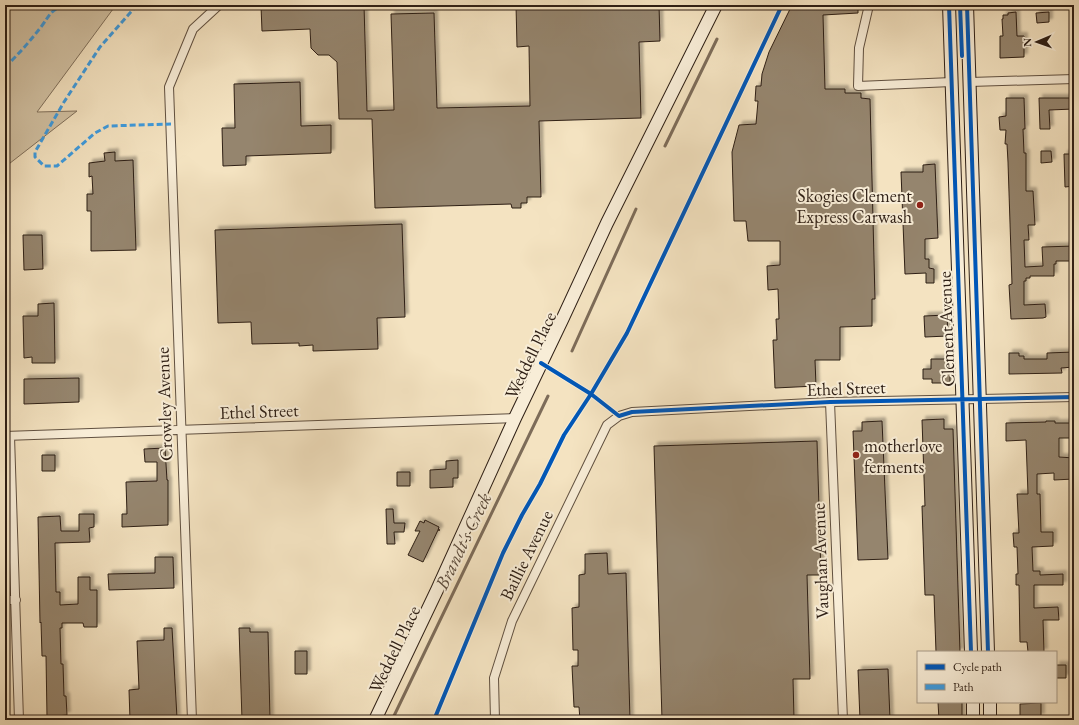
<svg xmlns="http://www.w3.org/2000/svg" width="1079" height="725" font-family="'EB Garamond',serif">
	<style>
		.green { fill: #d2c2a4; stroke: #80705c }
		.lines { fill: none; stroke-linecap: round; stroke-linejoin: round }
		.stream { stroke: #7d6c59; stroke-width: 3 }
		.building { fill: #95856e; stroke: #2e1f15; filter: url(#shadow) }
		.street-casing { stroke: #605040; stroke-width: 10 }
		.secondary-casing { stroke: #2e1f15; stroke-width: 14 }
		.street { stroke: #f8edd7; stroke-width: 8 }
		.secondary { stroke: #f8edd7; stroke-width: 12 }
		.quiet { stroke: #3d9bdf; stroke-width: 3; stroke-dasharray: 6 3; stroke-linecap: butt }
		.cycleway-casing { stroke: #f8edd7; stroke-width: 6 }
		.cycleway { stroke: #0057b8; stroke-width: 4 }
		.poi-dot { fill: #8f2418; stroke: #f8edd7; stroke-width: 1.5 }
		.labels { text-anchor: middle; dominant-baseline: central; stroke-width: 4; stroke-linejoin: round; paint-order: stroke }
		.poi-label { font-size: 18px; fill: #2e1f15; stroke: #f8edd7; text-anchor: end }
		.street-label { font-size: 18px; fill: #2e1f15; stroke: #f8edd7 }
		.water-label { font-size: 19px; font-style: italic; fill: #5c4c3d; stroke: #f8edd7 }
	</style>
	<defs>
		<filter id="shadow"><feDropShadow dx="3.5" dy="-3.5" stdDeviation="1" flood-color="#0004"/></filter>
	</defs>
	<rect width="100%" height="100%" fill="#f4e3c1"/>
	<filter id="stains"><feTurbulence type="fractalNoise" baseFrequency=".005" numOctaves="4"/><feColorMatrix values="0 0 0 0 .2 0 0 0 0 .09 0 0 0 0 .02 0 0 0 .5 -.17"/></filter>
	<radialGradient id="worn" r=".72"><stop offset=".6" stop-color="#630" stop-opacity="0"/><stop offset="1" stop-color="#630" stop-opacity=".3"/></radialGradient>
	<path class="green" d="M5,5H116L37,112L77,111L5,167Z"/>
	<g class="lines">
		<path class="stream" d="M732,7L733,5
			M665,146L717,39
			M572,351L636,209
			M392,720L548,396"/>
	</g>
	<path class="building" d="M364,5L367,111L394,110L391,14L434,13L437,108L530,106L529,46L517,47L516,5H659L660,41L639,42L641,118L539,121L541,197H527V203H521V208H512L511,204L375,208L372,119H339L337,62L329,55H318L311,48L310,29L262,31L261,6Z
		M792,5H858V13L823,15L825,89H845V93H861V98L870,99L875,299H872V326L840,327V360H815L816,386L775,388L773,340H777L776,319H779L778,289L768,290L767,266L780,265V241H748L746,221H734L732,152L739,125L756,124L758,101H755L756,86H761L762,74L769,52Z
		M1016,12L1017,36H1024V57L1000,58V36H1003L1002,19H1003V15H1008V13Z
		M1049,12V22L1037,23L1036,13Z
		M300,82L301,126L331,125V153L246,156V165L223,166L222,128H235L234,84Z
		M1006,98H1024L1025,129H1023L1024,153H1026V191H1033L1035,225H1028L1029,240H1024L1025,267L1043,266L1042,247L1074,246V261H1056V264H1054V276H1030V278H1026V281H1024V305L1045,304L1046,317L1043,318L1011,319L1009,285L1012,284L1008,162L1007,144H1005L1006,130H1000L999,117L1006,116Z
		M1039,98H1074V109L1049,110L1050,129H1040Z
		M1041,151H1051L1052,162L1041,163Z
		M115,152V161L133,160L136,250L91,251V211H87V194H93L92,176L89,177V163L105,161L104,153Z
		M1064,154H1074V186L1065,187Z
		M935,164L938,238L925,239V259H929V268L934,269V283H926V273L905,274L901,172H923V165Z
		M402,224L405,317L377,318L378,349L313,351V345L299,346V343L252,344L251,322L218,323L215,230Z
		M23,235H42L43,269L24,270Z
		M54,303L55,363H32V357L24,358L23,316H38V304Z
		M947,315L948,336L925,337L924,316Z
		M1074,352V367L1061,368L1062,373L1009,374V353H1019V356H1024V359H1047V353Z
		M931,359H950V383H932V379H923V369H931Z
		M79,378V402L24,404V379Z
		M944,419V429H953L960,652H936L934,595H925L922,506H925L922,420Z
		M882,421L888,559L858,560L853,431H862V422Z
		M1046,421H1055V423H1074V438H1059V457L1074,458V479L1054,480V473L1037,474V494H1040L1041,532H1053V546L1032,547L1033,571H1040V575L1063,574V585H1034V608L1058,607L1059,620H1043L1044,652H1028L1027,642H1020L1019,585H1016V574H1018L1017,547H1014L1013,533H1019L1017,494H1028L1026,440L1006,441V423L1046,422Z
		M817,441L821,575H807L810,679H793L794,719L662,720L654,446Z
		M165,448L167,480H168V525L122,527V514H127L126,482L157,481V462H145L144,449Z
		M42,455H55V471H42Z
		M458,460V478H453V487L430,488V470L446,469V461Z
		M397,472H410V486H397Z
		M386,509H393L394,523H405L404,532H394L395,544H387Z
		M79,514H94V527L89,528L90,542L55,543L56,592H60V605L78,604V577H90V590H97V627H84L83,623H62V628H60L61,664H63L64,696H66L67,715L47,717L46,656H42L41,622L40,623L38,517L60,516L61,531H79Z
		M425,520L439,527L438,530H440H438L423,562L408,555L420,531H415L420,521L424,523Z
		M607,553L608,574L626,573L630,720H580L579,707H574L572,666H578V650H573L572,608L579,607V575L585,574V554Z
		M155,557H173L174,588L109,590L108,574L155,573Z
		M164,628H172L177,718L130,720L129,690L139,689L137,641L164,640Z
		M239,628H250V632H268L270,720H242Z
		M295,651H307V674H295Z
		M1056,665H1066V678H1056Z
		M888,669L890,720H860L858,670Z
		M938,702H962V720H939Z
		M1041,703V717L1020,718V704Z"/>
	<g class="lines">
		<g class="street-casing">
			<path id="street" d="M869,5L859,48L858,86L952,82
				M970,82L1074,79
				M830,402L843,720
				M5,436L515,418
				M10,436L19,720
				M5,600H16
				M192,720L169,87L193,29L219,5
				M495,720L494,678L512,621L607,425L619,416L632,412L830,402L1074,397"/>
		</g>
		<g class="secondary-casing">
			<path id="secondary" d="M949,5L971,652
				M967,5L988,652
				M973,702V720
				M990,702V720
				M375,720L437,590L515,418L562,320L607,223L716,5"/>
		</g>
		<use href="#street" class="street"/>
		<use href="#secondary" class="secondary"/>
		<path class="quiet" d="M137,5L100,47L64,102L35,152V157L44,166H57L95,133L108,126L171,124
			M5,67C18,55 30,41 41,27C50,15 49,12 63,5"/>
		<g class="cycleway-casing">
			<path id="cycleway" d="M949,5L971,652
				M960,5L962,56
				M967,5L988,652
				M541,363L591,394L619,416L632,412L830,402L1074,397
				M434,720L503,553L522,515L540,484L564,435L591,394L627,333L782,5"/>
		</g>
		<use href="#cycleway" class="cycleway"/>
	</g>
	<g class="poi-dot">
		<circle cx="920" cy="205" r="4"/>
		<circle cx="856" cy="455" r="4"/>
	</g>
	<g class="labels">
		<g class="poi-label">
			<text x="912" y="195">Skogies Clement<tspan x="912" dy="21">Express Carwash</tspan></text>
			<text x="864" y="445" text-anchor="start">motherlove<tspan x="864" dy="21">ferments</tspan></text>
		</g>
		<g class="street-label">
			<text transform="translate(946 329) rotate(-92)">Clement Avenue</text>
			<text transform="translate(530 355) rotate(-64)">Weddell Place</text>
			<text transform="translate(846 388) rotate(-2)">Ethel Street</text>
			<text transform="translate(164 404) rotate(-92)">Crowley Avenue</text>
			<text transform="translate(259 411) rotate(-2)">Ethel Street</text>
			<text transform="translate(526 555) rotate(-64)">Baillie Avenue</text>
			<text transform="translate(820 561) rotate(-92)">Vaughan Avenue</text>
			<text transform="translate(394 649) rotate(-64)">Weddell Place</text>
		</g>
		<g class="water-label">
			<text transform="translate(463 541) rotate(-64)">Brandt's Creek</text>
		</g>
	</g>
	<rect width="1079" height="725" fill="none" stroke="#f4e3c1" stroke-width="20"/>
	<rect x="6" y="6" width="1067" height="713" fill="none" stroke="#2e1f15" stroke-width="2"/>
	<rect x="10" y="10" width="1059" height="705" fill="none" stroke="#2e1f15"/>
	<rect x="917" y="651" width="140" height="52" fill="#f8edd7" stroke="#a79b89"/>
	<rect x="925" y="664" width="20" height="6" fill="#0057b8" stroke="#a79b89"/>
	<text x="953" y="671" font-size="12" fill="#2e1f15">Cycle path</text>
	<rect x="925" y="684" width="20" height="6" fill="#3d9bdf" stroke="#a79b89"/>
	<text x="953" y="691" font-size="12" fill="#2e1f15">Path</text>
	<g transform="translate(1037 42) rotate(268)" stroke="#f8edd7" stroke-width="3" paint-order="stroke">
	<path d="M0-3L7 15L0 10L-7 15Z" fill="#2e1f15"/>
	<text y="-6" font-size="11" font-weight="bold" text-anchor="middle" fill="#2e1f15">N</text>
	</g>
	<rect width="100%" height="100%" filter="url(#stains)"/>
	<rect width="100%" height="100%" fill="url(#worn)"/>
</svg>
